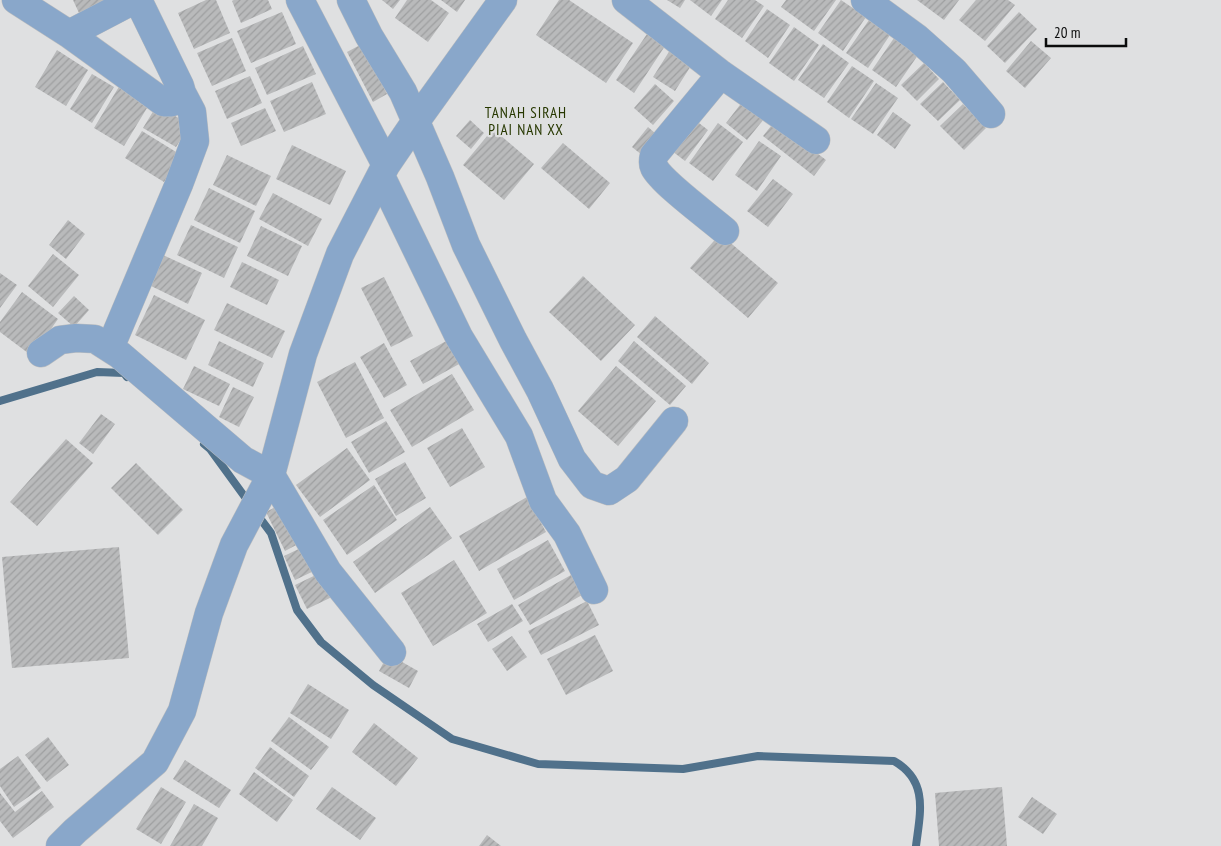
<svg xmlns="http://www.w3.org/2000/svg" width="1221" height="846" font-family="'PT Sans Narrow',sans-serif">
	<style>
		.lines { fill: none; stroke-linecap: round; stroke-linejoin: round }
		.stream { stroke: #50718b; stroke-width: 8 }
		.building { fill: url(#building-hatch) }
		.minor-casing { stroke: #bdbebf; stroke-width: 29 }
		.minor { stroke: #89a7ca; stroke-width: 28 }
		.labels { text-anchor: middle; dominant-baseline: central; stroke-width: 4.5; stroke-linejoin: round; paint-order: stroke }
		.quarter-label { font-size: 15px; letter-spacing: 1px; fill: #273800; stroke: #dfe0e1 }
	</style>
	<defs>
		<pattern id="building-hatch" width="6" height="6" patternUnits="userSpaceOnUse" patternTransform="scale(1.25)"><rect width="6" height="6" fill="#b9babb"/><path d="M-1 1l2-2M0 6l6-6M5 7l2-2" fill="none" stroke="#9e9fa0"/></pattern>
	</defs>
	<rect width="100%" height="100%" fill="#dfe0e1"/>
	<g class="lines">
		<path class="stream" d="M0,401L97,372L124,373L127,377
			M204,444L210,449L250,504
			M256,513L271,533L297,610L321,642L373,685L452,739L538,764L683,769L758,756L894,761C929,781 920,813 916,846"/>
	</g>
	<path class="building" d="M73,0H107L79,13Z
		M206,0H216L230,33L194,49L178,13Z
		M234,0H268L272,9L241,23L232,1Z
		M382,0H400L393,9Z
		M407,0H431L449,13L428,42L395,18Z
		M441,0H465L457,12Z
		M559,0H569L633,43L606,83L536,35Z
		M667,0H685L680,8Z
		M690,0H722L711,16Z
		M728,0H755L764,6L742,38L715,19Z
		M786,0H836L814,31L781,7Z
		M841,0L866,17L843,51L818,33Z
		M917,0H959L944,20Z
		M976,0H1008L1015,5L985,41L959,20Z
		M767,9L790,25L768,58L745,41Z
		M282,12L296,44L251,63L237,31Z
		M1019,12L1037,29L1005,63L987,46Z
		M869,20L890,35L868,68L846,53Z
		M794,27L819,45L794,81L769,63Z
		M649,31L667,43L634,93L616,80Z
		M232,38L246,71L212,86L197,53Z
		M894,38L918,55L896,87L872,70Z
		M1031,41L1051,58L1025,88L1006,71Z
		M362,44L387,94L373,102L347,52Z
		M823,44L849,63L824,98L798,80Z
		M303,46L316,74L267,95L255,68Z
		M672,47L694,61L675,91L653,77Z
		M57,50L88,70L66,106L35,87Z
		M924,63L939,79L917,101L901,85Z
		M852,66L874,81L849,118L827,102Z
		M92,74L114,87L92,123L70,109Z
		M250,76L262,103L227,119L215,91Z
		M312,82L326,114L284,132L270,101Z
		M943,82L960,100L938,121L920,104Z
		M876,83L898,98L873,134L851,119Z
		M655,84L674,101L653,125L634,108Z
		M120,85L150,103L124,146L94,128Z
		M743,101L764,119L747,140L726,123Z
		M963,104L986,128L964,150L940,126Z
		M157,105L190,125L176,147L143,128Z
		M265,108L276,131L241,146L231,123Z
		M893,112L911,125L895,149L877,135Z
		M470,120L484,133L471,149L456,136Z
		M695,120L708,130L685,161L672,151Z
		M775,121L826,160L814,176L763,136Z
		M718,123L743,142L713,181L689,163Z
		M648,127L663,140L647,159L632,147Z
		M493,129L534,164L504,200L463,165Z
		M142,131L181,155L164,182L125,158Z
		M759,141L781,156L757,191L735,175Z
		M563,143L610,183L589,209L541,168Z
		M292,145L346,171L330,205L276,179Z
		M227,155L271,176L256,206L213,185Z
		M773,179L793,194L768,227L747,211Z
		M209,188L255,211L240,243L194,220Z
		M273,193L322,219L308,246L259,219Z
		M68,220L85,234L66,259L49,245Z
		M191,225L238,247L224,278L177,255Z
		M261,226L302,246L288,276L247,256Z
		M720,234L778,283L748,318L690,268Z
		M53,254L79,275L53,307L28,286Z
		M163,255L202,273L188,304L149,285Z
		M242,262L279,280L267,305L230,287Z
		M0,273L17,285L0,308Z
		M583,276L635,325L601,361L549,312Z
		M384,277L413,336L391,347L361,288Z
		M22,292L58,319L32,356L0,332V322Z
		M154,295L205,320L186,360L135,335Z
		M74,296L89,310L74,327L58,313Z
		M227,303L285,331L272,358L214,330Z
		M655,316L709,363L692,384L637,337Z
		M448,340L461,363L423,384L410,361Z
		M219,341L264,363L253,387L208,365Z
		M634,341L686,386L670,405L618,361Z
		M384,343L407,385L384,398L360,357Z
		M355,362L384,418L346,438L317,382Z
		M194,366L230,384L219,406L183,389Z
		M616,366L656,401L618,446L578,411Z
		M452,374L474,410L412,447L390,410Z
		M233,387L254,397L239,427L219,417Z
		M101,414L115,424L93,454L79,443Z
		M386,421L405,452L369,473L351,442Z
		M462,428L485,467L450,487L427,448Z
		M66,439L93,463L37,526L10,502Z
		M347,448L370,480L320,517L296,485Z
		M405,462L426,498L396,516L375,479Z
		M136,463L183,510L158,535L111,488Z
		M374,485L397,520L347,555L323,520Z
		M527,497L546,532L479,571L459,536Z
		M283,503L302,542L285,551L266,512Z
		M430,507L452,538L375,593L353,562Z
		M548,540L565,571L514,600L497,569Z
		M305,546L316,570L295,580L284,556Z
		M119,547L129,658L12,668L2,557Z
		M454,560L487,613L433,646L401,593Z
		M322,572L334,596L307,609L295,585Z
		M571,575L582,595L530,625L518,605Z
		M587,601L599,625L541,655L528,631Z
		M512,604L523,621L488,642L477,624Z
		M595,635L613,671L566,695L547,659Z
		M512,636L527,657L507,671L492,649Z
		M388,654L418,671L409,688L379,671Z
		M308,684L349,710L331,739L290,713Z
		M289,717L329,747L311,770L271,741Z
		M374,723L418,758L396,786L352,752Z
		M48,737L69,765L47,782L25,755Z
		M270,747L309,776L294,797L255,768Z
		M18,756L41,788L14,807L0,786V769Z
		M185,760L231,790L219,808L173,779Z
		M254,772L293,800L277,822L239,794Z
		M161,787L186,802L161,844L136,829Z
		M332,787L376,818L360,840L316,809Z
		M1002,787L1007,846H939L935,793Z
		M42,791L54,807L13,838L0,821V793L15,812Z
		M1032,797L1057,814L1043,834L1018,817Z
		M194,804L218,818L202,846H170Z
		M487,835L501,846H479Z"/>
	<g class="lines">
		<g class="minor-casing">
			<path id="minor" d="M16,0L69,34L163,102C172,104 177,101 182,93L180,86L138,0
				M300,0L386,165
				M351,0L369,36L403,92L440,177L466,245L513,340L540,390L572,459L592,485L609,491L627,479L674,421
				M626,0L721,74L816,140
				M865,0L917,38L954,71L991,114
				M69,34L134,0
				M721,74L654,155C653,159 652,163 654,167C661,182 710,218 725,231
				M381,176L459,337L519,436L543,501L567,534L594,590
				M110,348L179,184L195,141L192,112L182,93
				M41,353L60,340L76,338L95,339L120,355L243,460L271,475L328,572L392,652
				M60,846L75,831L155,762L182,711L209,613L234,545L271,475L303,354L340,254L386,165L416,121L503,0"/>
		</g>
		<use href="#minor" class="minor"/>
	</g>
	<g class="labels">
		<g class="quarter-label">
			<text x="526" y="112">TANAH SIRAH<tspan x="526" dy="17">PIAI NAN XX</tspan></text>
		</g>
	</g>
	<path d="M1046 38v8h80v-8" fill="none" stroke="#0b0c0c" stroke-width="2.5"/>
	<text x="1054" y="38" font-size="15" fill="#0b0c0c" stroke="#dfe0e1" stroke-width="4" paint-order="stroke">20 m</text>
</svg>
